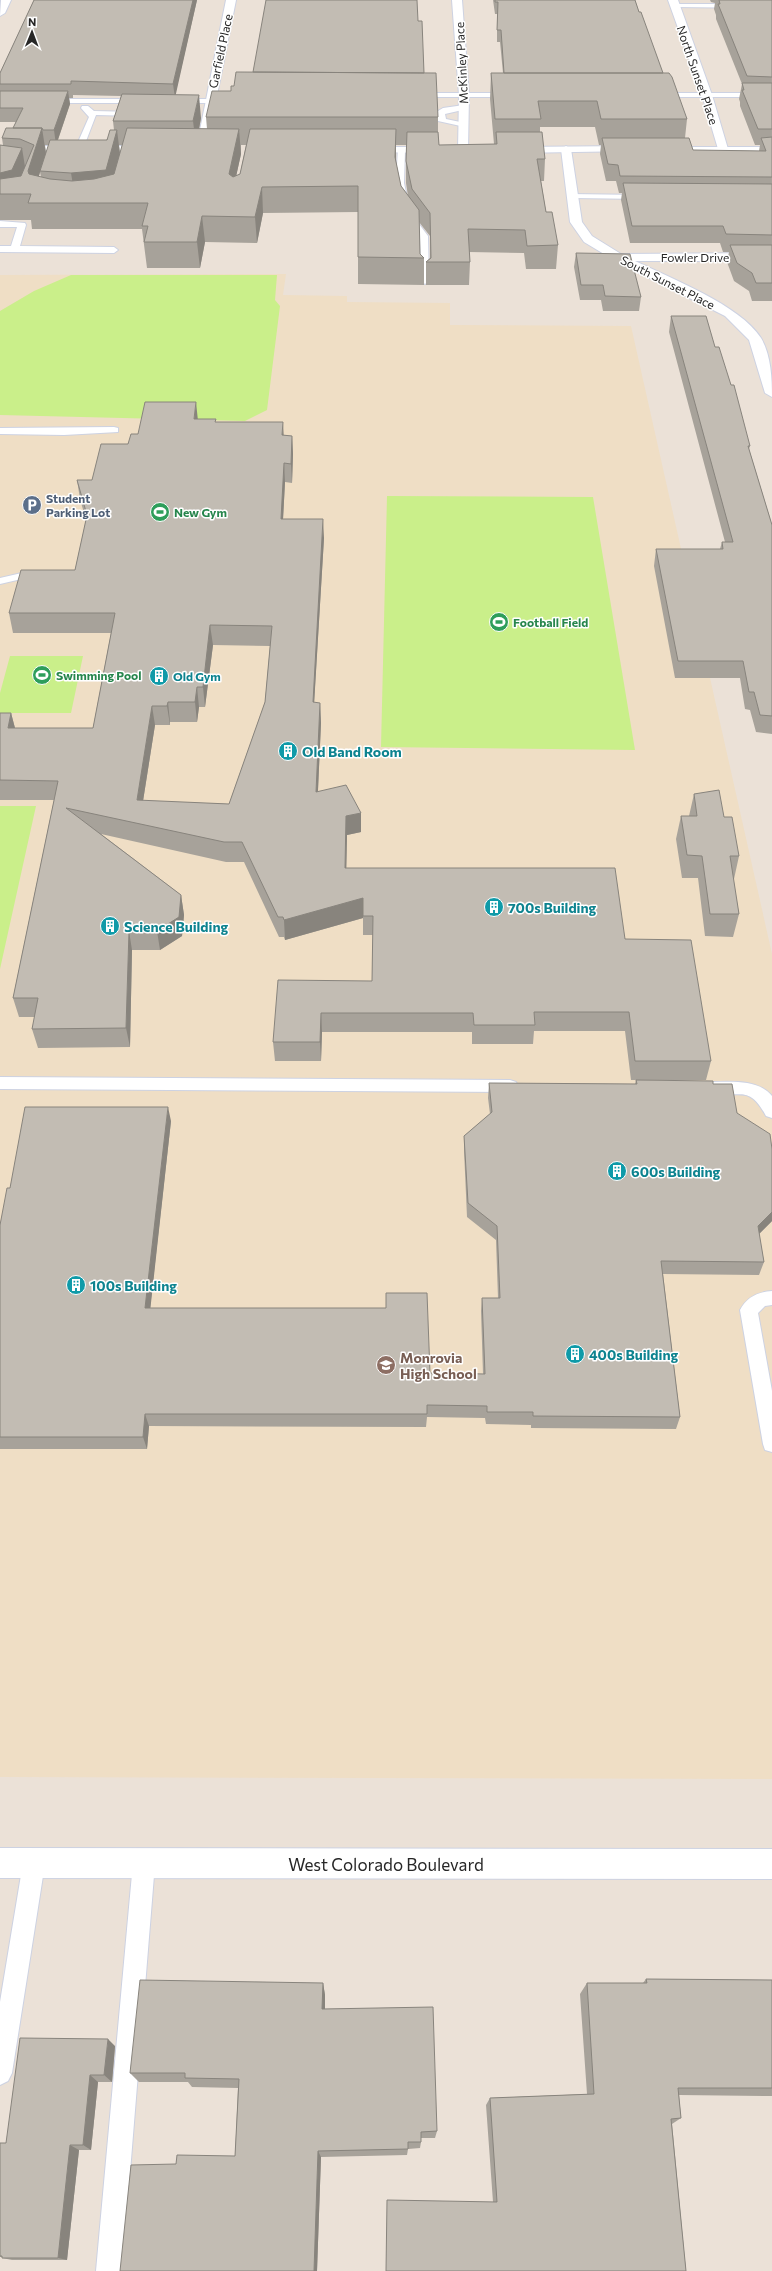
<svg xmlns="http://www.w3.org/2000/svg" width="772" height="2271" font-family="Commissioner,sans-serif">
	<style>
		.education { fill: #efdec5 }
		.pitch { fill: #caef8a }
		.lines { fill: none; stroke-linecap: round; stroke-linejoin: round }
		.service-casing { stroke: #cdd2e2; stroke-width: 2 }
		.minor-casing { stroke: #cdd2e2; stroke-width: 2 }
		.tertiary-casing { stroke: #cdd2e2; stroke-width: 2 }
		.secondary-casing { stroke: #cdd2e2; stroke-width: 2 }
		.service { fill: #fff; fill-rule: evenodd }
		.minor { fill: #fff; fill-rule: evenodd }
		.tertiary { fill: #fff; fill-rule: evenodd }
		.secondary { fill: #fff; fill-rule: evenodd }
		.wall { fill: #a7a29a; fill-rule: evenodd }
		.shaded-wall { fill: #88847d }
		.building { fill: #c2bcb3; stroke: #88847d; fill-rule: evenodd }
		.labels { text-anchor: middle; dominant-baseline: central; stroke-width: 3; stroke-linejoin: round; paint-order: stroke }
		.far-street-label { font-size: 12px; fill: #272727; stroke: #fff }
		.far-service-label { font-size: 12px; font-weight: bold; fill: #4e5e75; stroke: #fff; text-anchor: start }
		.far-leisure-label { font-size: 12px; font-weight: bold; fill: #27864d; stroke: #fff; text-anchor: start }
		.far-culture-label { font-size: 12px; font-weight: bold; fill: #0d838f; stroke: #fff; text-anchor: start }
		.culture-label { font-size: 14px; font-weight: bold; fill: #0d838f; stroke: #fff; text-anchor: start }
		.education-label { font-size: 14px; font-weight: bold; fill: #785e54; stroke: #fff; text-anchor: start }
		.near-street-label { font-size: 17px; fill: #272727; stroke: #fff }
	</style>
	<rect width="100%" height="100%" fill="#ebe1d7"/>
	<path class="education" d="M286,274L283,295L347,296V302L450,303V325L631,326L772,954V1779L0,1777V275Z"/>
	<path class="pitch" d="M71,275H277L275,300L280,306L267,410L245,421L0,415V311L34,291Z
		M387,496L593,497L635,750L381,747Z
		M10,656H83L71,713H0V693Z
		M0,806H36L0,969Z"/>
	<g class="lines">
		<g class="service-casing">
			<path id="service" d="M675,4H772V8L673,7V5Z
				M416,93H511L515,95L511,97H413L412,95Z
				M656,93H772V97H653L652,95Z
				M45,99H140L144,101L140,103H45Z
				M175,99H210L214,101L210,103H178L174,101Z
				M464,105L468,107L467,109L445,114L446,119L465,123V127L438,121V111L443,108Z
				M82,106H88L94,111L136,112L140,114L136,116L96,115L83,149L79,151L75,149L89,117L81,108Z
				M398,148L405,150L404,183L410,212L428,236L429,281L425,284L421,281L420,236L402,212L396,183Z
				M569,194L642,195L646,197L642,199L572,198H569Z
				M0,221L25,223L26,225L20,246L114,247L118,250L114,253L0,252V246H11L17,227H0Z
				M114,427L118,428V432L64,435L0,434V428Z
				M26,572L30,573L32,575L30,577L0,584V578Z
				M0,1077L510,1080L516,1082L518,1086L516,1090L510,1092L0,1089Z
				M712,1082C732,1082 758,1079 772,1096V1118L766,1116C747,1080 736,1102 706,1092L704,1088L706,1084Z
				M772,1291V1305L765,1306L758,1313L772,1391V1452L765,1450L763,1444L740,1310C747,1297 758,1292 772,1291Z
				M34,1852L42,1855L45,1863L12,2073L8,2081L0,2085V2002L23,1863L26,1855Z
				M144,1852L152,1855L155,1863L122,2271H96L133,1863L136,1855Z"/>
		</g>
		<g class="minor-casing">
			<path id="minor" d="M1,0H11L5,13L0,16Z
				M226,0H236L206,150L201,153L196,150Z
				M452,0H462L469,95L468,150L463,153L458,150L459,95Z
				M668,0H678L712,95L728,149L727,151H719L718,149L702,95Z
				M566,146L571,149L582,222L592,236L621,254L772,253V261H635C670,278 740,305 761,338C771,355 772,378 772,397L765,393L749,340L725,316L614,260L584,242L570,222L561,149Z"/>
		</g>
		<g class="tertiary-casing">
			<path id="tertiary" d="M0,1848L772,1849V1879L0,1878Z"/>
		</g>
		<g class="secondary-casing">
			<path id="secondary" d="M0,146H151L156,149L151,152H0Z
				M631,146L635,147V151L515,153L510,150L515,147Z
				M367,147H437L442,150L437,153L363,152L362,150Z
				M663,147H772V153L659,152V148Z"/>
		</g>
		<use href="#service" class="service"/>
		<use href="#minor" class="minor"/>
		<use href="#tertiary" class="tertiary"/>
		<use href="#secondary" class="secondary"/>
	</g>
	<path class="wall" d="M34,0H197L175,95L201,118L199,129H207L206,117L231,91L234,86L253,72L418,21L424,73L438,117V132L439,145L494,144L490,99L491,73H503L500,42H497V14H495L493,0H635L639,12L663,73L687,119L685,138L693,150L759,151L760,145H755L740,106V102L739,99L742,84L716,19V15L714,9L715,3L711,2L710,0H772V301H752L749,291L734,281L727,262L729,252H723L720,243H630L621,200L622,193H619L616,181H606L600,154L601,145H599L595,127H540V132L545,159L544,181H541L546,212L558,245L556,269H526L524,253L469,252L470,262L469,285H426V262L430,258V236L419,222L420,254L424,258V285L358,284V212L263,213L257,243L205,242L200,268H147L142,229H32L31,220H0V145H3L2,138L13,128L16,122H0V73ZM73,95L121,96L113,121L114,130L107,140H58L70,104L69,98H73ZM45,145H49L46,152ZM119,145H122L120,153ZM241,145H246L240,174L236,176L241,154ZM396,145H406V183L408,196L401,186L396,162ZM40,172L41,177L39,176Z
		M576,253L641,297L639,311H603L601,300H580L574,267Z
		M671,316L715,347L750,446L749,449L772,525V734L756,732L750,710L745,709L740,678H675L654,566L656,549H720L722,542H725L669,332Z
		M198,419L216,422L283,435L292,436L293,454L292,483L285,482L283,519L324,538L314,703H320L321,723L318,791L361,813V832L347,835L346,868L625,939L711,1061L706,1080H631L625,1031H534L533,1044H472V1032H322L321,1061H275L273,1042L372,981L373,935H363V918L285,940L284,937H279L244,862H226L101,834L181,895L184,915L182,936L160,950H132L130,1047L38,1048L32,1029L35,1017H19L13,998L54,800H0V713H11L15,728H93L111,633H13L9,613L75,570L86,520L80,499L77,480H92L138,434ZM213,645L270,646L265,702L229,804L143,801L155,725H170V722H197L199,707H205Z
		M694,794L724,817L739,856L734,879H733L739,914L733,937L705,936L698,878H682L676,839L681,816H689Z
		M636,1080L713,1084L737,1113L772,1149V1221L759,1234L764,1262L759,1275L663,1274L680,1417L676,1429L531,1428V1425L486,1424L485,1418L427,1417L426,1427L149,1426L147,1449H0V1225L10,1188L171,1121L150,1308L430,1373L483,1374L481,1311L482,1298H498L496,1240L467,1217L464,1150V1136L490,1114L488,1098L489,1083L635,1084Z
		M646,1979L772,1980V2096L679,2095L681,2118L672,2124L686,2271L493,2202L486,2105L490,2098L587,2094L580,1994L587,1983H643Z
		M323,1983L325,1995V2009L437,2131L435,2138H421V2142L420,2148L408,2149L407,2155L321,2157L317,2271H120L176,2164L235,2156L238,2088L192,2087L188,2082H139L130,2073Z
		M115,2046L112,2082H98L91,2150H79L67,2260H12L2,2258V2257H0V2143H6Z"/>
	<path class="shaded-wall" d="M193,0H197L175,98L173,84Z
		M68,91L70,104L56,145L54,130Z
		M199,95L201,118L196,145L193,121Z
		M42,128L46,154L40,171V172L33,197L28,171Z
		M239,129L241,154L231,200L229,174Z
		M396,129V154L394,183L395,157Z
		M117,130L120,154L109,194L75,197L71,173Z
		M22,148L26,173L0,194V173Z
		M262,187L263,213L257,243L255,217Z
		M202,216L205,242L200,268L197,242Z
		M196,402L198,421L194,419Z
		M283,422L284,441L282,435Z
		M292,436L293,454L292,483L291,464Z
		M284,463L285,482L282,538L281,519Z
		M323,519L324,538L313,722V702Z
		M210,625L213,645L205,707L203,687Z
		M197,687L199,707L197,722L195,702Z
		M168,702L170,722V725L167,706Z
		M320,703L321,723L317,811L316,792Z
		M152,706L155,725L140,820L137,800Z
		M11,713L16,732L8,728Z
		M361,813V832L347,835L346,888L345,868L346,816Z
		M181,895L184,915L182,936L160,950L157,931Z
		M363,898V918L285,940L284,920Z
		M129,931L132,950L130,1047L126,1028Z
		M321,1013L322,1032L321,1061L320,1042Z
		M168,1107L171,1121L149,1321L145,1308Z
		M772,1212V1221L753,1240L758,1226Z
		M145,1414L149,1426L147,1449L143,1437Z
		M323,1983L325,1995V2020L322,2009Z
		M108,2039L115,2046L112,2082L104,2075Z
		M90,2075L98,2082L91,2150L83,2145Z
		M70,2145L79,2150L67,2260L58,2258Z
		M318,2151L321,2157L317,2271H314Z"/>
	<path class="building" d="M34,0H193L173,84L71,81V84H0V73Z
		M266,0H417L418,21H422L424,73L253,72Z
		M495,0H635L639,12H641L663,73H504L501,30H497L498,2H495Z
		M719,0H772V77L747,76L718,4H720Z
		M236,72L436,73L438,117H206L212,91H231V86H234Z
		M491,73H669L672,77L687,119H601L597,101H538L541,119H495Z
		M742,83H772V129H758L742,90H744Z
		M0,91H68L54,130H43L42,128H13L23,108H0Z
		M122,94L199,95L193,121H113Z
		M6,128H42L28,171L29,174L50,179L72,181L94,179L114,174L127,128L239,129L229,174L233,177L240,174L250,129H396L395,157L401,186L419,210L420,254L424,258L358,257V186L262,187L255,217L202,216L197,242H144L148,226H142L148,203H28L31,194H0V179L21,176L34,145L20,139L2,138Z
		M110,130H117L106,170L71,173L40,171L50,140H107Z
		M407,132H438L439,145L497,144L496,132H542L545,159H537L546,212H552L558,245L527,246L525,230L468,229L470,262H426L431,258L430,213L412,189L406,161Z
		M772,137V177L620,176L618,165L608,164L602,138H689L693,150L766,151L761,138Z
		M0,145L22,148L12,170L0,173Z
		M623,183L772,184V235L726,234L723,226H632Z
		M730,245H772V283H756L752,273L737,263Z
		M576,253L630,254L641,297L605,296L603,285H581Z
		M671,316H706L715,347H719L731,385H734L750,446H748L772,525V716L760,715L754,692H749L743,661H678L656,549H723L722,542H733Z
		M145,402H196L194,419H216L215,422H283L282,435L292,436L291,464L284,463L281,519H323L313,702L320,703L316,792L346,785L361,813L346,816L345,868H615L625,939L691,940L711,1061H635L629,1012H534L535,1025H474L473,1013H321L320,1042H273L278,980L372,981L373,916H363V898L284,920L283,917H278L242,842H224L66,808L181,895L179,917L157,931H129L126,1028L32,1029L38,998H13L58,781L0,780V713H11L8,728H93L115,613H9L21,570H75L87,515L77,480H92L101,444H128L131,434H138ZM210,625L272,626L265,702L229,804L137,800L152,706H167L168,702H195L197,687H203Z
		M719,790L724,817H732L739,856H730L739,914H710L702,856L687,855L681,816H697L694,794Z
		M636,1080L713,1081V1084H732L737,1113L770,1134L772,1149V1212L758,1226L764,1262L661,1261L680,1417L533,1416V1412H487V1406L427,1405V1414H145L143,1437H0V1225L7,1188H10L25,1107H168L145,1308H386V1293H427L430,1373L485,1374L482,1298H500L497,1226L468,1203L464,1136L492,1112L489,1083L637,1084Z
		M646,1979L772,1980V2088H678L681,2118L671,2119L686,2271H386L387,2200L497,2202L490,2098L594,2094L587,1983H647Z
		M140,1980L323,1983L322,2009L433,2007L437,2131L421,2132V2142H408V2149L318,2151L314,2271H120L131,2165L176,2164L177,2155L235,2156L239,2079L185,2078V2073H130Z
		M20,2038L108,2039L104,2075H90L83,2145H70L58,2258H2V2256H0V2143H6Z"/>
	<defs>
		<g id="parking-disc" transform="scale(1)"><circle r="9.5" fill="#5c6f8a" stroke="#fff"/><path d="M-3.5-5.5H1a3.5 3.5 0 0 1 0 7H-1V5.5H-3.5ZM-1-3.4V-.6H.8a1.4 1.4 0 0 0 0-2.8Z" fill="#fff"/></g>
		<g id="stadium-disc" transform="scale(1)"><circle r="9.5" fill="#2e9e5b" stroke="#fff"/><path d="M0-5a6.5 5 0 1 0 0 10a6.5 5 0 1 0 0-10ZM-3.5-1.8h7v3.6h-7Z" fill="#fff"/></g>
		<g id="building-disc" transform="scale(1)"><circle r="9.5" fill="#0f9aa8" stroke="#fff"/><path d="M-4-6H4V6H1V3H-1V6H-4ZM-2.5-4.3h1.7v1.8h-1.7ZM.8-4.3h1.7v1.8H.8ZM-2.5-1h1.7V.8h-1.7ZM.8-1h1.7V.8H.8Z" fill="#fff"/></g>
		<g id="school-disc" transform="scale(1)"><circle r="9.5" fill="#8d6e63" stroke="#fff"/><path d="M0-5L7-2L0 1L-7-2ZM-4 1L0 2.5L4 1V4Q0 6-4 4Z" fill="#fff"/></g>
	</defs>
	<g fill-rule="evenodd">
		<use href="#parking-disc" x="32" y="505"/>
		<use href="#stadium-disc" x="160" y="512"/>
		<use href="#stadium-disc" x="499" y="622"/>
		<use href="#stadium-disc" x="42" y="675"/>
		<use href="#building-disc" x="159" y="676"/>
		<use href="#building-disc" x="288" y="751"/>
		<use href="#building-disc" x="494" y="907"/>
		<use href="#building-disc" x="110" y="926"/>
		<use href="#building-disc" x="617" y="1171"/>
		<use href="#building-disc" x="76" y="1285"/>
		<use href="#building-disc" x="575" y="1354"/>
		<use href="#school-disc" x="386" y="1365"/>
	</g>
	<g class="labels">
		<g class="far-street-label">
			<text transform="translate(220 51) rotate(-78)">Garfield Place</text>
			<text transform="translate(461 63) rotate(-93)">McKinley Place</text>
			<text transform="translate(698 75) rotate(71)">North Sunset Place</text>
			<text x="695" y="257">Fowler Drive</text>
			<text transform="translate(668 282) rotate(27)">South Sunset Place</text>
		</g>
		<g class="far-service-label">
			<text x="46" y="498">Student<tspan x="46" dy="14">Parking Lot</tspan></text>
		</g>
		<g class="far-leisure-label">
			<text x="174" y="512">New Gym</text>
			<text x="513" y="622">Football Field</text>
			<text x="56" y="675">Swimming Pool</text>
		</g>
		<g class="far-culture-label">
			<text x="173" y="676">Old Gym</text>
		</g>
		<g class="culture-label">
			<text x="302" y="751">Old Band Room</text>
			<text x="508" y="907">700s Building</text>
			<text x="124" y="926">Science Building</text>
			<text x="631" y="1171">600s Building</text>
			<text x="90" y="1285">100s Building</text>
			<text x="589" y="1354">400s Building</text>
		</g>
		<g class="education-label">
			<text x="400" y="1357">Monrovia<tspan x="400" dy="16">High School</tspan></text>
		</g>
		<g class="near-street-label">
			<text x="386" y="1864">West Colorado Boulevard</text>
		</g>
	</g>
	<g transform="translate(32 32) rotate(1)" stroke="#ffffff" stroke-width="3" paint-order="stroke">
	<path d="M0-3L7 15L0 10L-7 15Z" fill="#272727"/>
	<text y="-6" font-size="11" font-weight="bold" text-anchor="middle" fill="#272727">N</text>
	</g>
</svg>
